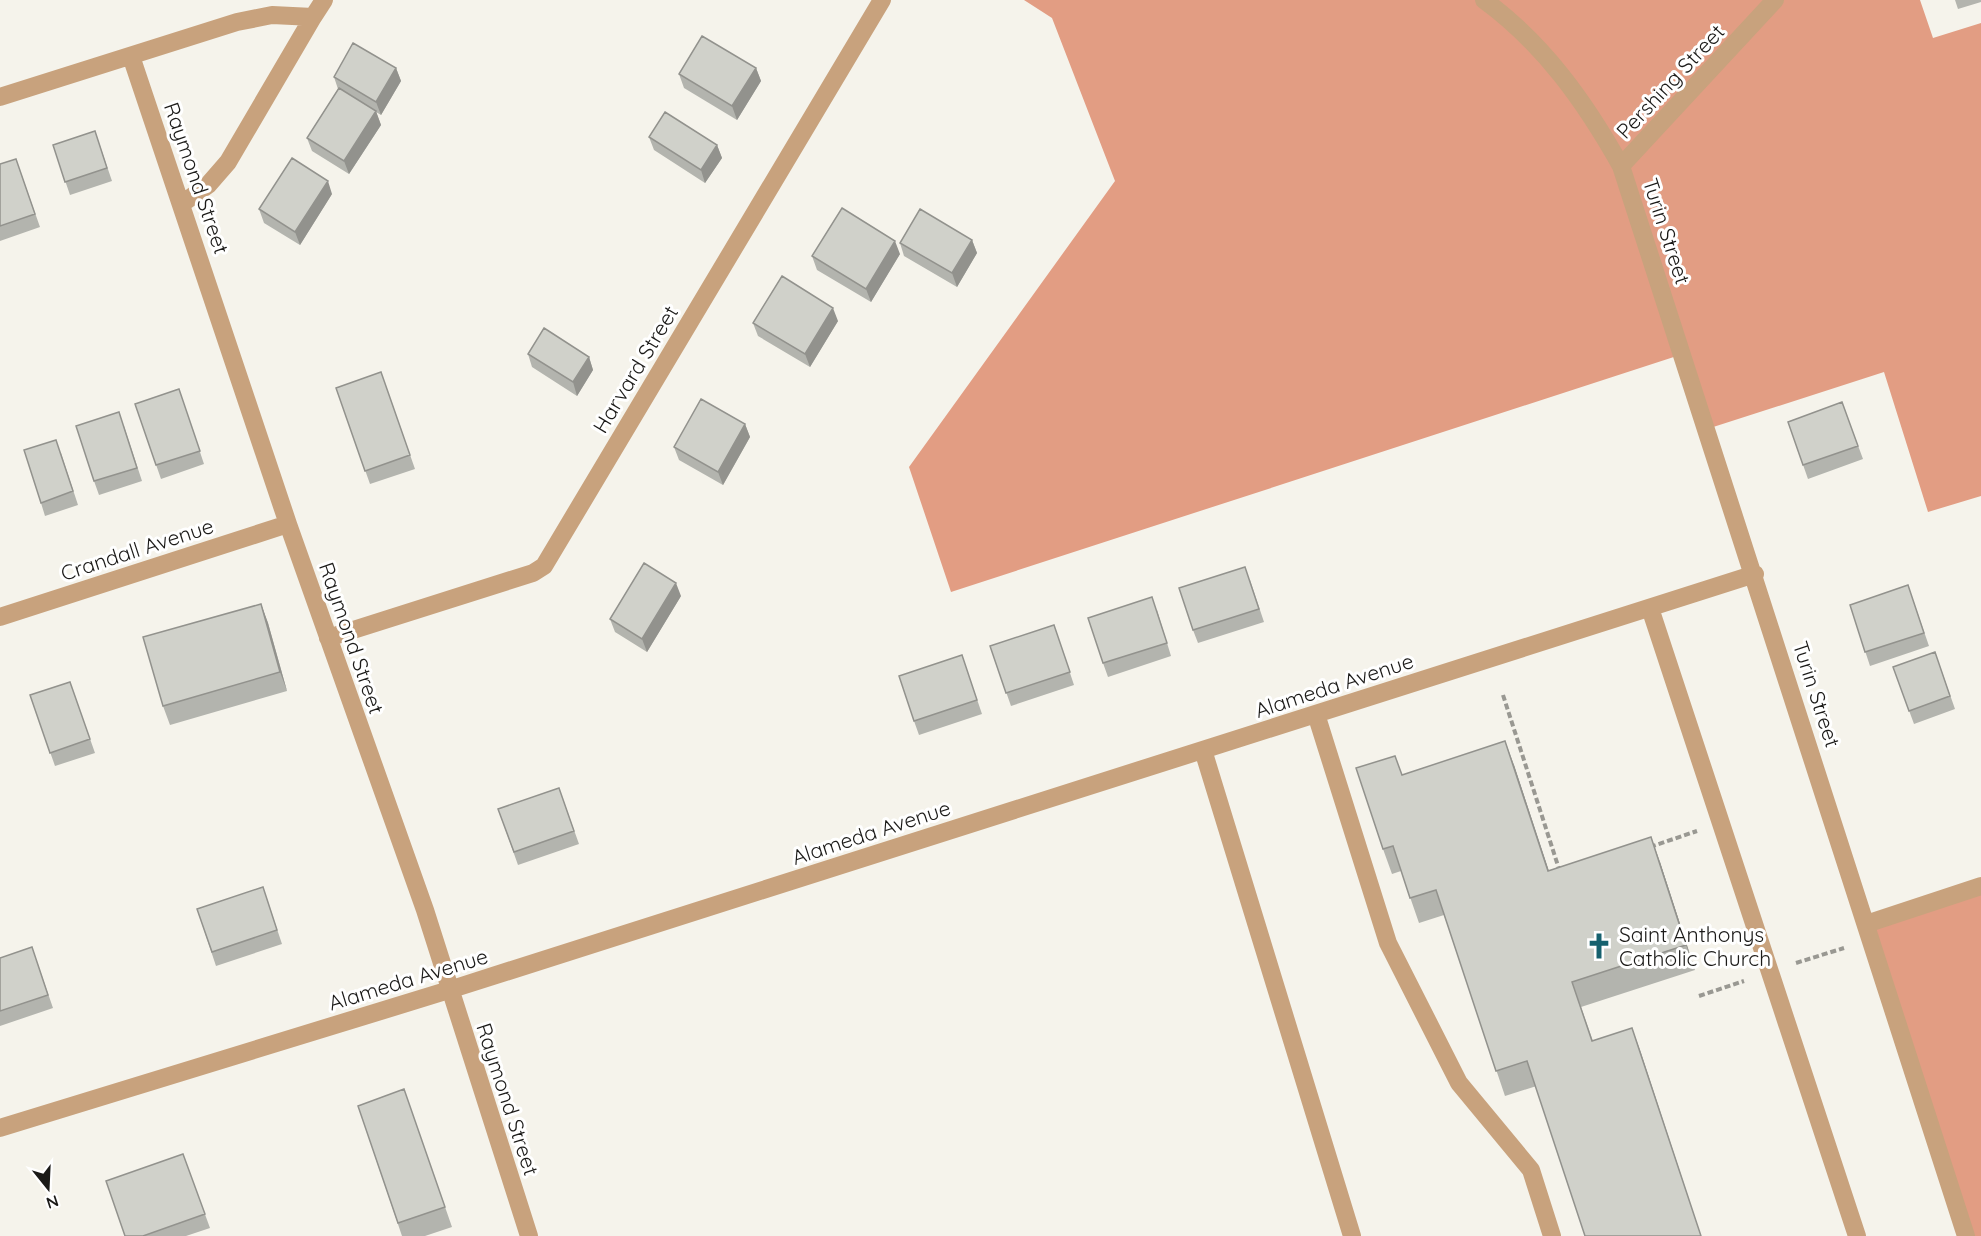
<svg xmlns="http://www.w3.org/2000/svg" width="1981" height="1236" font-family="Quicksand,sans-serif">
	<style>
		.forest { fill: #e29d83 }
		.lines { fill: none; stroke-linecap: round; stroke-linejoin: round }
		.path { stroke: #999892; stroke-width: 4; stroke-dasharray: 6 3; stroke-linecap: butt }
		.minor { stroke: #c8a27d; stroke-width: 18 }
		.wall { fill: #b3b4ae }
		.shaded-wall { fill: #92928d }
		.building { fill: #d0d1ca; stroke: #92928d; stroke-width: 1.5 }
		.labels { text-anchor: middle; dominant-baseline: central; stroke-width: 6; stroke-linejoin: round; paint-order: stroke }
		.street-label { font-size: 21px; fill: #1b1a18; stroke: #fff }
		.poi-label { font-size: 21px; fill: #1b1a18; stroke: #fff; text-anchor: start }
	</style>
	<rect width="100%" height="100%" fill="#f5f3eb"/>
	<path class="forest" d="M1024,0H1920L1933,38L1981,23V496L1928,512L1884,372L1707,429L1683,354L951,592L909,467L1115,181L1052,18Z
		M1981,886V1236H1966L1866,924Z"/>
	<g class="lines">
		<path class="path" d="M1503,695L1560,872
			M1650,847L1697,831
			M1796,963L1844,948
			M1699,996L1744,981"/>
		<path class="minor" d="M1484,0C1544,44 1585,102 1621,166L1966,1236
			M131,56L288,524L425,910L529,1236
			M0,97L237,22L272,15L313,17L324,0
			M1621,166L1775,0
			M183,203L208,185L228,162L313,17
			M1650,608L1857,1236
			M0,617L288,524
			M328,638L533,573L544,566L882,0
			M1316,714L1388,943L1459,1083L1531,1170L1552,1236
			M1203,750L1352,1236
			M1866,924L1981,886
			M0,1128L449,990L1755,574"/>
	</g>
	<path class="wall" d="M1955,0H1981V2L1958,9Z
		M396,68L401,81L381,115L376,112L381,125L349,174L312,151L307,138L338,89L334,77Z
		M756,68L761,81L737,120L684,88L679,74Z
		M95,131L112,181L70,195L53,145Z
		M649,137L717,145L722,158L705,183L654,150Z
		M16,159L40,227L0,241V164Z
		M332,194L300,245L264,223L259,209Z
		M972,240L977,253L957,287L904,256L900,243Z
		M900,254L871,302L817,270L812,256Z
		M838,321L810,367L758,336L753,323Z
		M528,354L589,357L593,370L577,396L532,367Z
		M381,372L415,469L370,484L336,388Z
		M179,389L204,464L161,479L135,404Z
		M1842,402L1863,459L1808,479L1788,422Z
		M745,424L750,437L723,485L679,460L674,447Z
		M124,426L142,481L99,495L94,481Z
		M61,453L78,505L45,516L41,503Z
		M1250,580L1264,622L1198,643L1193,630Z
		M1908,585L1929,646L1870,666L1850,605Z
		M681,596L647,652L615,632L610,619Z
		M261,604L268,623L287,691L170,725L163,706Z
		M1157,610L1171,656L1108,677L1103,663Z
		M1054,625L1074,685L1011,706L990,646Z
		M1935,652L1955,709L1914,724L1893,667Z
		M962,655L982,714L919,735L914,721Z
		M70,682L95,753L55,766L30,695Z
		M1395,756L1402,775L1514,765L1549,871L1660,862L1695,970L1581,1007L1593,1041L1641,1053L1505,1096L1444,915L1419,923L1401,871L1392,874L1383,849Z
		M559,788L579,844L518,865L498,809Z
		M263,887L282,944L216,966L197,909Z
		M32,947L53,1008L0,1026V958Z
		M404,1089L452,1227L425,1236H402L358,1106Z
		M183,1154L210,1228L186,1236H125Z"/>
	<path class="shaded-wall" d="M396,68L401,81L381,115L376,102Z
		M756,68L761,81L737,120L732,106Z
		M376,111L381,125L349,174L344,161Z
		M717,145L722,158L705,183L701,170Z
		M328,181L332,194L300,245L295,232Z
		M972,240L977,253L957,287L952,273Z
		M895,241L900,254L871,302L866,289Z
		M833,308L838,321L810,367L805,354Z
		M589,357L593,370L577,396L573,382Z
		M745,424L750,437L723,485L718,472Z
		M676,583L681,596L647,652L642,639Z
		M261,604L268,623L287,691L280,672Z
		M1505,741L1514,765L1557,896L1548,871Z
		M1651,837L1660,862L1695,970L1686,945Z
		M1632,1028L1641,1053L1701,1236Z"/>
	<path class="building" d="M702,36L756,68L732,106L679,74Z
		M353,43L396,68L376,102L334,77Z
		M339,88L376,111L344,161L307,138Z
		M665,112L717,145L701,170L649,137Z
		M95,131L107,168L65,182L53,145Z
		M292,158L328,181L295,232L259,209Z
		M16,159L35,214L0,226V164Z
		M842,208L895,241L866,289L812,256Z
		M920,209L972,240L952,273L900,243Z
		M782,276L833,308L805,354L753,323Z
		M544,328L589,357L573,382L528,354Z
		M381,372L410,455L365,471L336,388Z
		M179,389L200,451L156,465L135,404Z
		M701,399L745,424L718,472L674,447Z
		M1842,402L1858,446L1803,465L1788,422Z
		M119,412L137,468L94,481L76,426Z
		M56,440L73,491L41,503L24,450Z
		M644,563L676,583L642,639L610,619Z
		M1245,567L1259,609L1193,630L1179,588Z
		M1908,585L1924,633L1865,652L1850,605Z
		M1152,597L1167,643L1103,663L1088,618Z
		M261,604L280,672L163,706L143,637Z
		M1054,625L1070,672L1006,693L990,646Z
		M1935,652L1950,696L1909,711L1893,667Z
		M962,655L977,700L914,721L899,676Z
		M70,682L90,739L50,753L30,695Z
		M1505,741L1548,871L1651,837L1686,945L1572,982L1592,1041L1632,1028L1701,1236H1585L1527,1061L1496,1071L1436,890L1410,898L1393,846L1383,849L1356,768L1395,756L1402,775Z
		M559,788L574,831L514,852L498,809Z
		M263,887L277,930L212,952L197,909Z
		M32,947L48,995L0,1011V958Z
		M404,1089L445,1207L398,1223L358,1106Z
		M183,1154L205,1214L143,1236H125L106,1181Z"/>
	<defs>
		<g id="church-bare" transform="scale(2.07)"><path d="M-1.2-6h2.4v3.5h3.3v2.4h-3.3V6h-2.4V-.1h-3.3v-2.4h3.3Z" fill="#16616e" stroke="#fff" stroke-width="2.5" paint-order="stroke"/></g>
	</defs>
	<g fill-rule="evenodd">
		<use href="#church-bare" x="1599" y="946"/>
	</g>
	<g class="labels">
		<g class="street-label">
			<text transform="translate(1670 81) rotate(-47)">Pershing Street</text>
			<text transform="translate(197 178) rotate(71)">Raymond Street</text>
			<text transform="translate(1667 231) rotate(72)">Turin Street</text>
			<text transform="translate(635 369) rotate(-59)">Harvard Street</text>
			<text transform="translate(137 549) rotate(-18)">Crandall Avenue</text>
			<text transform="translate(352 638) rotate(71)">Raymond Street</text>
			<text transform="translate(1334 685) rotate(-18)">Alameda Avenue</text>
			<text transform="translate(1817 694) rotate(72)">Turin Street</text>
			<text transform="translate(871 832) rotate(-18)">Alameda Avenue</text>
			<text transform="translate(408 979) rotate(-17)">Alameda Avenue</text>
			<text transform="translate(508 1099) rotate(72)">Raymond Street</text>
		</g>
		<g class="poi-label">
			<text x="1619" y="934">Saint Anthonys<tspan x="1619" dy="24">Catholic Church</tspan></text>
		</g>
	</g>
	<g transform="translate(48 1188) rotate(162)" stroke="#ffffff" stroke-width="4.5" paint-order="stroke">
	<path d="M0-4.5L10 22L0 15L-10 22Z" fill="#1b1a18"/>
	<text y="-9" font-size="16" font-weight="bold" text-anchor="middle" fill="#1b1a18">N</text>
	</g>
</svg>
